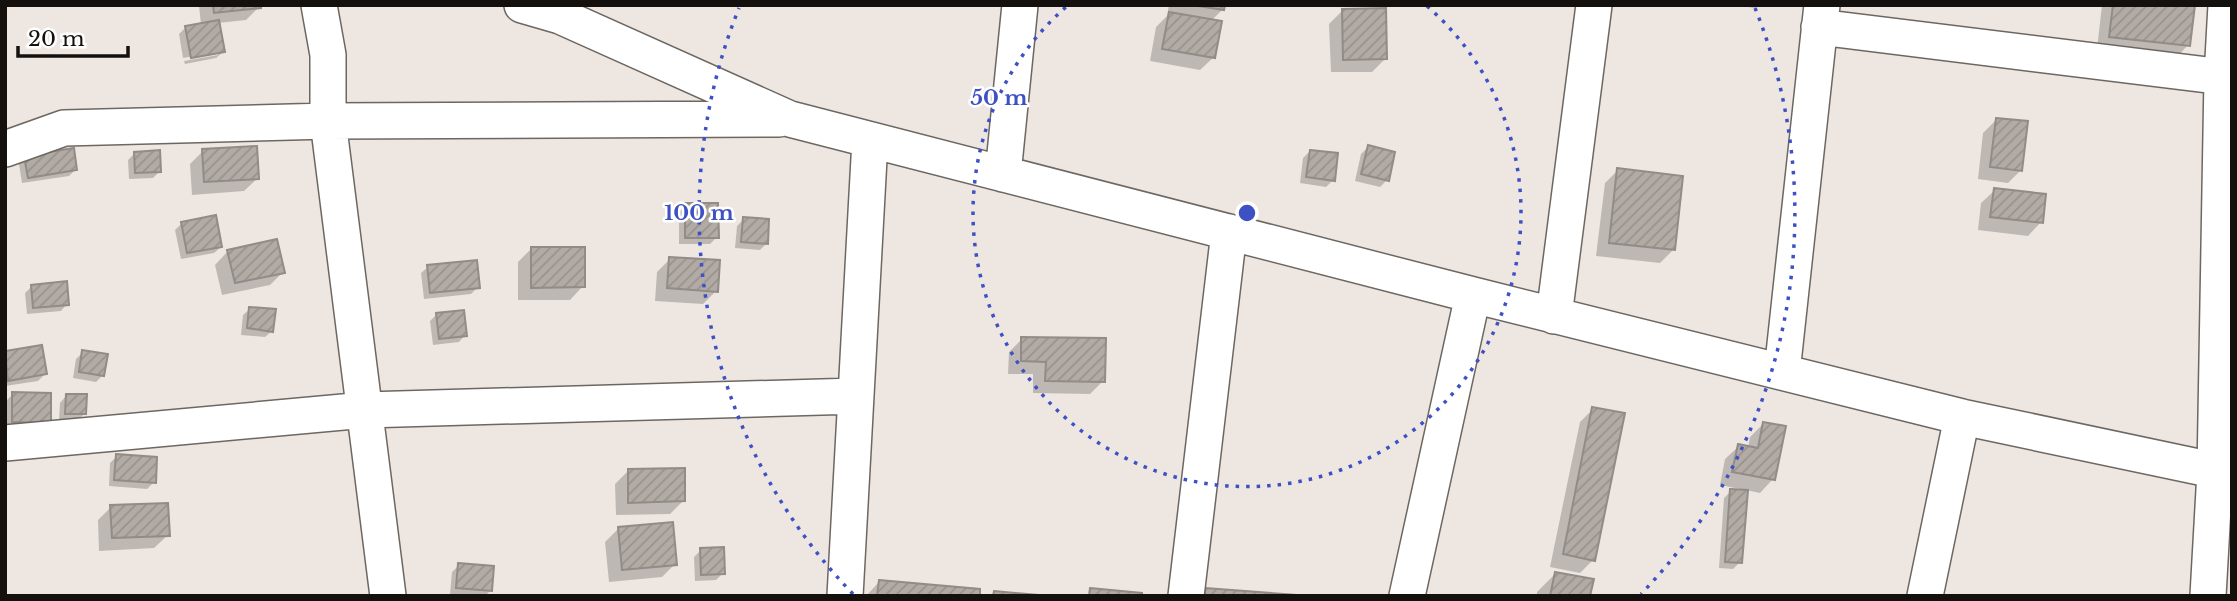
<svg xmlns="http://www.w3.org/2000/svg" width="2237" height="601" font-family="'Libre Baskerville',serif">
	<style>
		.shadow { fill: #0003 }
		.building { fill: url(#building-hatch); stroke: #928b86; stroke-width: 2 }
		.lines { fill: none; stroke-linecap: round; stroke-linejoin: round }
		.minor-casing { stroke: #6d6762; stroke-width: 38 }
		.minor { stroke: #fff; stroke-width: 35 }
		.ring { fill: none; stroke: #3e51c4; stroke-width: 3.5; stroke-dasharray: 3.5 7 }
		.centre { fill: #3e51c4; stroke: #fff; stroke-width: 3.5 }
		.ring-label { font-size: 21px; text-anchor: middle; font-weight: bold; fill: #3e51c4; stroke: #fff; stroke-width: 5; stroke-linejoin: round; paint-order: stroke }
	</style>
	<defs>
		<pattern id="building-hatch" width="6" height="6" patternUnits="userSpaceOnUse" patternTransform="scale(1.75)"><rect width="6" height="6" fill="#b2aba5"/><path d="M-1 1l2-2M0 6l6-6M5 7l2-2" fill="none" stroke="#98928d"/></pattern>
	</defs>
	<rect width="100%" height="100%" fill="#eee6e1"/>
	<path class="shadow" d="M199,5H259V7L246,20L218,23L223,52L216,58L185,64L184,61L218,55V52L183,58L179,34L186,27L201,25Z
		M1169,5H1223V9L1211,21L1214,57L1200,70L1150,61L1156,27L1167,16Z
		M1732,5H1758L1755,8Z
		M2102,5H2193L2188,45L2175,59L2097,49Z
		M1342,11L1385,59L1372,72H1331L1329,24Z
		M1996,120L2021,170L2008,183L1978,179L1983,133Z
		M1368,147L1387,180L1380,187L1355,181L1361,154Z
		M203,151L258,178L244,191L192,195L190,164Z
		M1310,151L1333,180L1326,187L1300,183L1303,158Z
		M135,153L160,171L153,178L129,179L128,160Z
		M25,157L76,169L69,176L22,183L19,164Z
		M1618,170L1673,250L1660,263L1596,256L1605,183Z
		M1995,190L2041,222L2028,236L1978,230L1981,203Z
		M686,205L717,237L710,244H679V212Z
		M744,219L767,243L760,250L735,248L737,226Z
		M182,223L221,247L214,253L181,259L175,230Z
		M531,249L583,286L570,300H518V262Z
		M228,251L283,272L270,285L222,295L215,265Z
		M670,259L716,291L703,304L655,301L657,272Z
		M428,267L478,287L471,294L424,299L421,273Z
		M32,286L67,304L61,311L27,314L25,293Z
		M250,309L272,331L265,337L241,335L243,315Z
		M437,314L465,335L459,342L433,345L430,321Z
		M1022,339L1103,381L1090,394L1033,393V374H1008L1009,352Z
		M83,352L103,375L96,382L73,378L76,359Z
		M5,353L45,374L38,381L5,386Z
		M13,394L49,422L6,428V401Z
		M66,396L85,413L78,420H59L60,403Z
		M1593,409V560L1580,573L1550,567L1580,422Z
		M1763,424L1773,479L1760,493L1746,490L1740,562L1733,569L1719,568L1724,498L1731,491L1745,492V490L1720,485L1725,459L1739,446L1748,448L1750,437Z
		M117,456L154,482L147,489L109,486L110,463Z
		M628,471L683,501L670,514L616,515L615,484Z
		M111,507L168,535L154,548L99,551L98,520Z
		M618,529L675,564L662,577L609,582L605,542Z
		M701,550L723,573L716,580L695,581L694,557Z
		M459,565L490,591L485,596L450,594L452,572Z
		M1555,574L1589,596H1537V592Z
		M879,582L978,596H866Z"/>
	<path class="building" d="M213,5H261V8L214,13Z
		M1192,5H1225L1224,10Z
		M2113,5H2195L2190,46L2109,37Z
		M1386,8L1387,59L1343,60L1342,9Z
		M1169,12L1222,21L1215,58L1162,49Z
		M219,20L225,52L191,58L185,26Z
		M1996,118L2028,121L2022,171L1990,167Z
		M1368,145L1395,152L1389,181L1361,174Z
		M257,146L259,179L204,182L202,149Z
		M74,148L77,170L28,178L24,156Z
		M160,150L161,172L135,173L134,152Z
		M1310,150L1338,153L1335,181L1306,177Z
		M1617,168L1683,176L1675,250L1609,243Z
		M1994,188L2046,194L2043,223L1990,217Z
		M685,203H718L719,238H685Z
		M216,215L222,247L187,253L181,222Z
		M743,217L769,219L768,244L741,242Z
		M277,239L285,273L235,283L227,250Z
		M531,247H585V287L531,288Z
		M669,257L720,260L718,292L667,288Z
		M477,260L480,288L430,293L427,265Z
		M67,281L69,305L33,308L31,285Z
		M249,307L276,309L273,332L247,328Z
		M464,310L467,336L439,339L436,313Z
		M1021,337L1106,338L1105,382L1045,381L1046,362L1021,361Z
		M42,345L47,374L8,381L5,351Z
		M82,350L108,354L104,376L79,372Z
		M12,392L51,393V423L12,422Z
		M66,394H87L86,414H65Z
		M1592,407L1625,413L1595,561L1563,554Z
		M1763,422L1786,426L1775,480L1732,472L1738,444L1758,448Z
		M116,454L157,457L156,483L114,480Z
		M685,468V501L628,503V469Z
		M1730,489L1748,490L1742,563L1725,562Z
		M168,503L170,536L112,538L110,505Z
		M673,522L677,565L622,570L618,527Z
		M724,547L725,574L701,575L700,548Z
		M458,563L494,566L492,591L456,588Z
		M1555,572L1594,579L1590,596H1550Z
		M879,580L980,589V596H877Z
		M1090,588L1142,593V596H1089Z
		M1205,588L1311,596H1205Z
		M994,591L1038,595V596H993Z"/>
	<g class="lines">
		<g class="minor-casing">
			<path id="minor" d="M319,5L328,55V121L388,596
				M522,5L560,16L790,119L1473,295L1962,417L2232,474
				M1819,27L2232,78
				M5,149L64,128L328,121L779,119
				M1003,174L1020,5
				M1554,316L1594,5
				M1782,372L1822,5
				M5,443L365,410L856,396
				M845,596L870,140
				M1186,596L1229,232
				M1407,596L1473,295
				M1925,596L1962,417
				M2208,596L2215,472L2222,77L2226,5"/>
		</g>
		<use href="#minor" class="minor"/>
	</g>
	<g class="ring">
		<path d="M1427 6A274 274 0 1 1 1067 6"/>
		<path d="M853 594A548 548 0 0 1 739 8M1755 8A548 548 0 0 1 1641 594"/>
	</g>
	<circle cx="1247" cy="213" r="10" class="centre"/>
	<g class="ring-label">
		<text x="999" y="105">50 m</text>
		<text x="699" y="220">100 m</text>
	</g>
	<rect width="2237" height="601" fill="none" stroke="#13100e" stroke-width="14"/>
	<path d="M18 46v10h110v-10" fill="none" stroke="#13100e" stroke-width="3.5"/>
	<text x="28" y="46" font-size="21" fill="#13100e" stroke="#ffffff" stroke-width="5" paint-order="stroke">20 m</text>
</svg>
